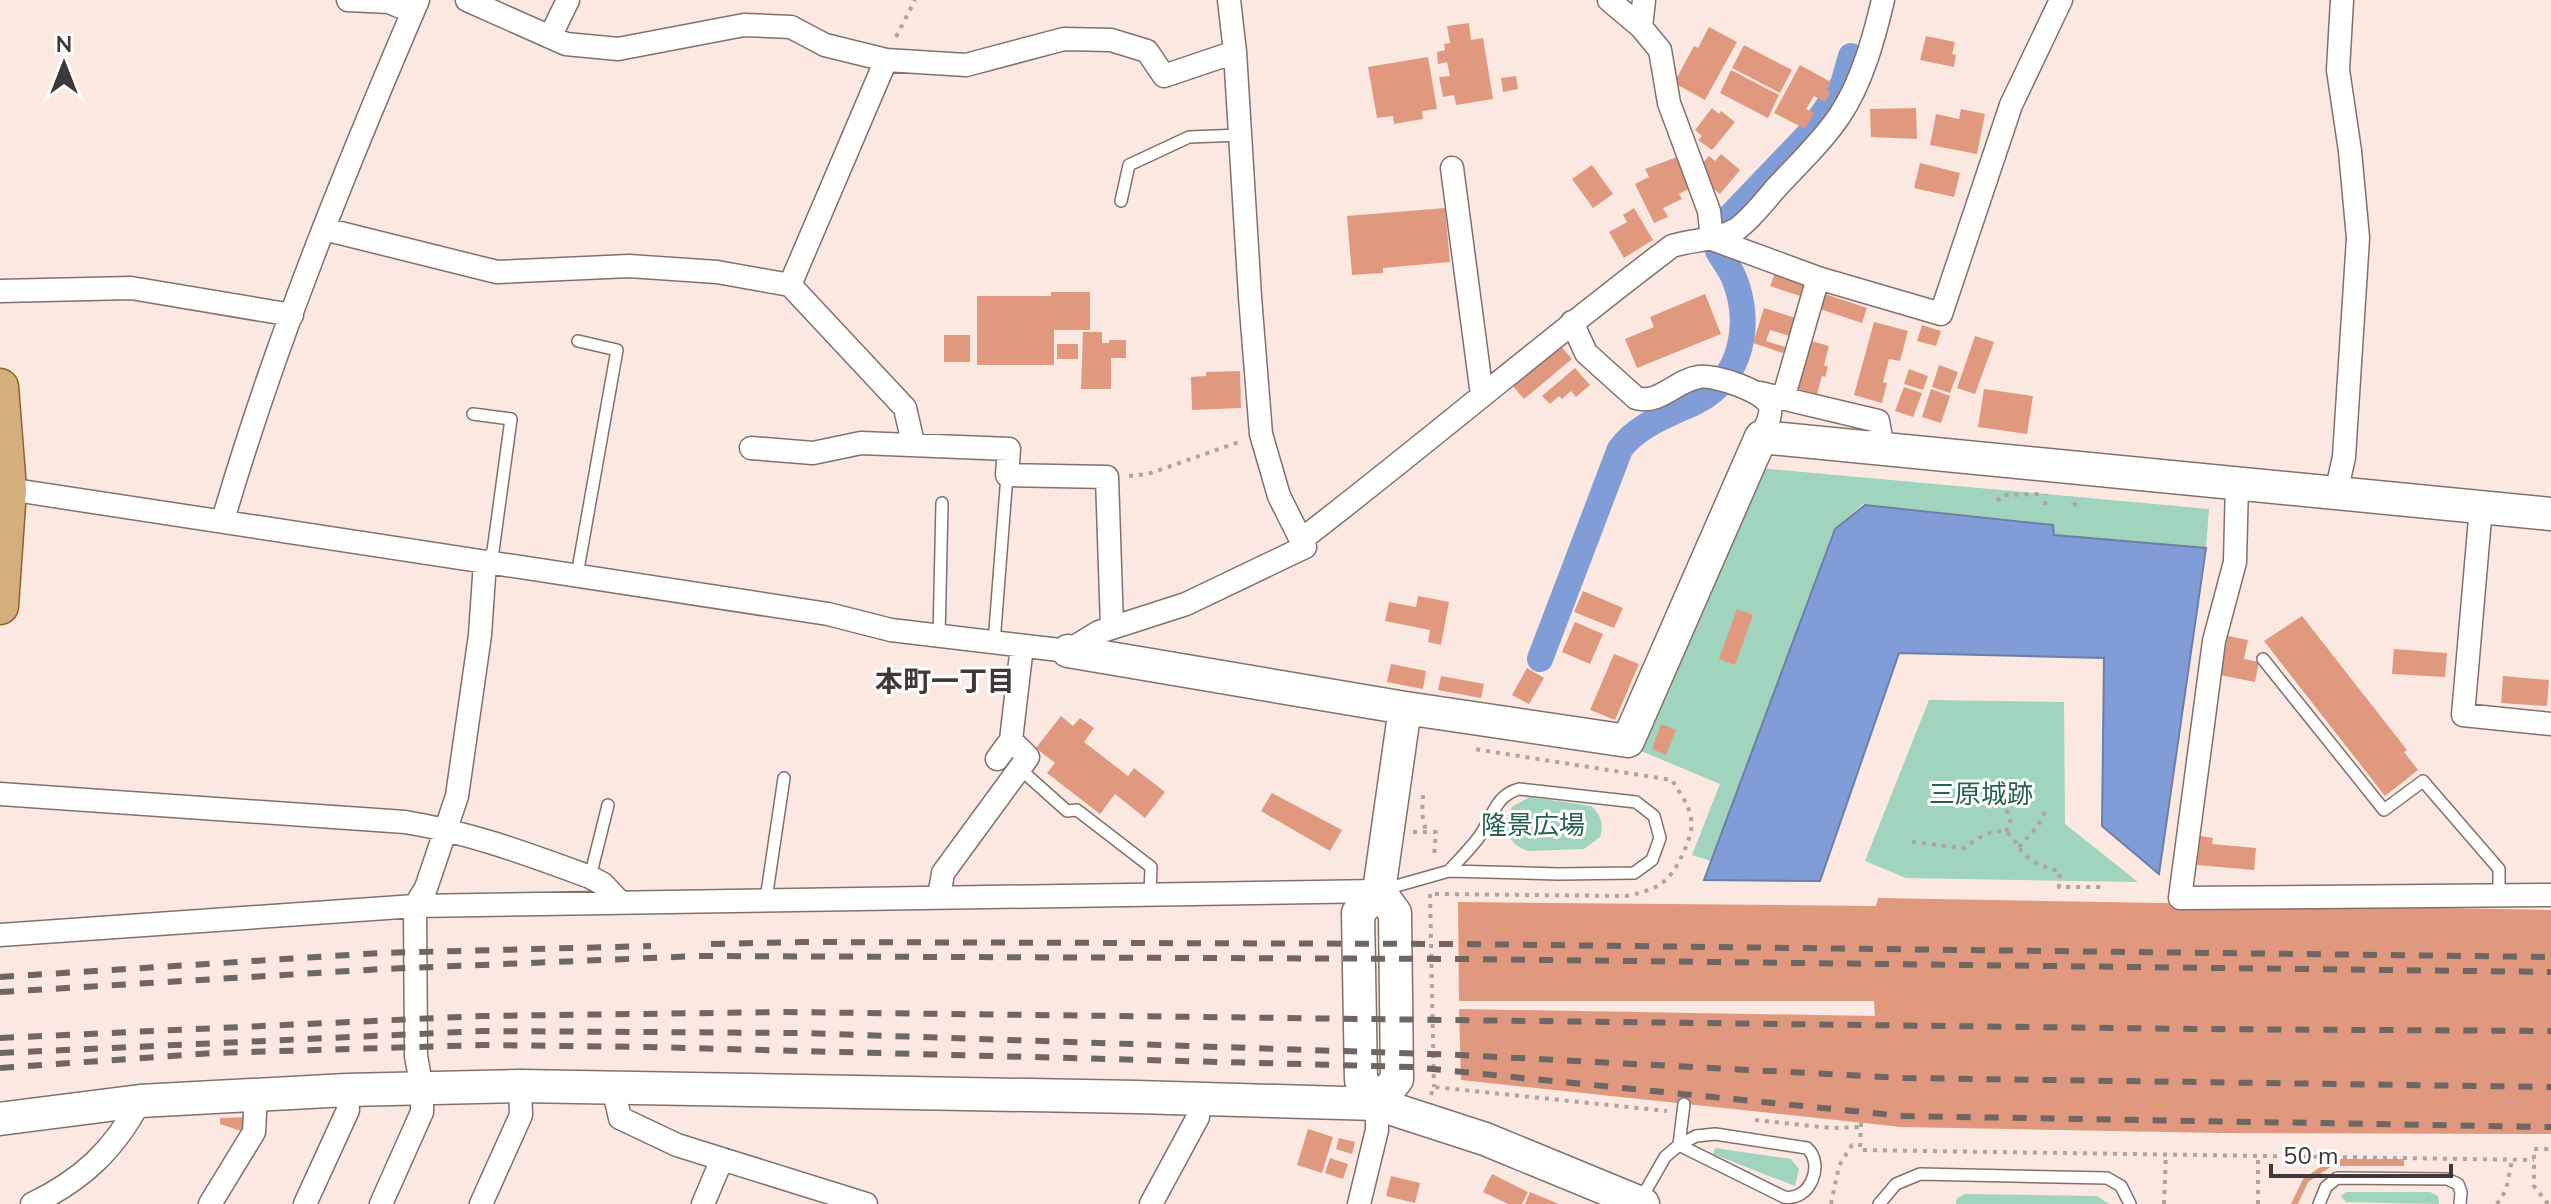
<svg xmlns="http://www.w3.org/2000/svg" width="2551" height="1204" font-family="'Nunito Sans','Noto Sans JP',sans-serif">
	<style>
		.green { fill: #a0d4bc }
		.water { fill: #809dd8; stroke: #6c7fa7; stroke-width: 2 }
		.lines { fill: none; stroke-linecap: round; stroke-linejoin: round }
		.canal { stroke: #809dd8; stroke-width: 26 }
		.building { fill: #e0997f }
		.lane-casing { stroke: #81716b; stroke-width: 14 }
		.street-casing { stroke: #81716b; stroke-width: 25 }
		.secondary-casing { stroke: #81716b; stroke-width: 35 }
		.primary-casing { stroke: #8c632a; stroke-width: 39 }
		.path { stroke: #b0a29d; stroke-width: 4; stroke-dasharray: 4 6; stroke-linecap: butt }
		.lane { stroke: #fff; stroke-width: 11 }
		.street { stroke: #fff; stroke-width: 22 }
		.secondary { stroke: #fff; stroke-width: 32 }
		.primary { stroke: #d3af7c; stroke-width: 36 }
		.rail { stroke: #6f6562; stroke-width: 6; stroke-dasharray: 14 14; stroke-linecap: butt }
		.labels { text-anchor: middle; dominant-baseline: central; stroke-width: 6; stroke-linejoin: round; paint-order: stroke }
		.park-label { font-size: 26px; fill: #26624a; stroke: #fff }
		.neighbourhood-label { font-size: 28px; font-weight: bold; fill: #3f3836; stroke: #fff }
	</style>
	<rect width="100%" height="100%" fill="#fae8e1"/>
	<path class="green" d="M1759,468L2209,509L2206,548L2052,535L2053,524L1863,504L1834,529L1711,861L1692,855L1720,784L1641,751Z
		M1929,700L2064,702L2065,824L2138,882L1906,878L1865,861Z
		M1530,797L1591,806C1601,815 1604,824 1600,837L1584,849L1528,851C1506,844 1500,824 1513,806Z
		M1715,1148L1791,1159L1799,1169L1795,1186L1713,1154Z
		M2346,1192H2430L2438,1196L2439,1204L2346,1202L2341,1196Z
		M1965,1194L2097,1196L2109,1204H1956L1957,1198Z"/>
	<path class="water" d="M1865,505L2053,525L2054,535L2206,548L2159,874L2102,826L2104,658L1899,653L1820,881L1704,880L1835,529Z"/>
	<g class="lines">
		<path class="canal" d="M1540,659L1620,449C1638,424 1671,414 1697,401C1743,378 1752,322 1734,278C1730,268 1723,260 1718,251L1723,224L1810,133L1843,84L1851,56"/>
	</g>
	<path class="building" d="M1469,23L1471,40L1483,38L1493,99L1456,105L1454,95L1443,97L1439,77L1450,76L1447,62L1438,64L1437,52L1445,50L1444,44L1450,43L1447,26Z
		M1709,27L1737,42L1705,100L1674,83L1694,46L1698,48Z
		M1926,36L1955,42L1952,54L1956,55L1954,67L1920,60Z
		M1744,45L1792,70L1780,93L1732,68Z
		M1428,57L1437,109L1422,111L1423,119L1394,124L1393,116L1377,118L1368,67Z
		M1800,65L1831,82L1827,90L1830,92L1825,102L1814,96L1806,109L1814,113L1805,129L1774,113Z
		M1731,70L1779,95L1768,118L1720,93Z
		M1516,76L1518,89L1503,92L1501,78Z
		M1712,108L1719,114L1721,111L1735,122L1712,150L1698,140L1702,136L1695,130Z
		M1916,108L1917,139L1871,137L1870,109Z
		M1961,109L1985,114L1977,154L1930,145L1936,114L1959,119Z
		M1721,154L1740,170L1720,194L1704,181L1709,175L1699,167L1709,156L1715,161Z
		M1677,157L1692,187L1679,194L1682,199L1663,208L1668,217L1654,223L1635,184L1649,177L1645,169Z
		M1920,163L1960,173L1954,197L1914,188Z
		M1592,165L1613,194L1593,208L1572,179Z
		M1445,208L1450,262L1383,268V273L1352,275L1347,216Z
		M1634,208L1653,240L1624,258L1609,232L1627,222L1623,215Z
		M1775,273L1808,284L1803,297L1770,286Z
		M1051,292H1090V330H1054V365H977V296H1051Z
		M1705,294L1721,334L1637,368L1625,339L1654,327L1650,317Z
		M1825,294L1867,308L1862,323L1820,309Z
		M1764,308L1796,318L1790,336L1770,330L1766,341L1785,347L1783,353L1753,343Z
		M1874,322L1908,331L1900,361L1889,359L1883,382L1887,383L1882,403L1854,395Z
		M1922,325L1941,331L1936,346L1917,341Z
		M1083,332H1102V343H1109V340H1126V358H1111V389H1081Z
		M944,335H970V362H944Z
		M1975,336L1994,342L1975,394L1957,388Z
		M1808,340L1829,346L1824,365L1828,367L1825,377L1822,376L1817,394L1794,388Z
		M1558,343L1572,359L1524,399L1511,384Z
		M1057,344H1078V359H1057Z
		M1939,365L1958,372L1950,393L1932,387Z
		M1575,368L1590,385L1576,397L1571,391L1562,399L1559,396L1550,404L1542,396Z
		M1909,369L1928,376L1923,390L1904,384Z
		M1240,371L1241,408L1192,410L1191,377L1206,376V372Z
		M1904,387L1922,393L1913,417L1895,411Z
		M1931,389L1950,396L1941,423L1922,417Z
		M1984,389L2033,396L2027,434L1978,427Z
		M1583,591L1623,608L1614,628L1574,612Z
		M1418,596L1449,602L1441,645L1428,642L1430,630L1385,621L1389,602L1416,607Z
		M1737,609L1753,615L1735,665L1719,659Z
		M2302,616L2407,750L2404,752L2418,770L2385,796L2264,641Z
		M1575,622L1603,634L1590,664L1562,652Z
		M2228,636L2248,640L2244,659L2259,662L2255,682L2220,675Z
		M2394,649L2447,653L2445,677L2392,674Z
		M1614,654L1639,664L1615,720L1590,710Z
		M1391,664L1426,671L1423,689L1387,682Z
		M1527,668L1544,678L1529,704L1512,695Z
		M1441,676L1484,684L1481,698L1438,690Z
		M2503,676L2549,680L2547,706L2501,703Z
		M1061,716L1073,726L1080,718L1094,728L1084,742L1128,776L1134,768L1165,792L1145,818L1115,794L1100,814L1047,773L1055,763L1036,748Z
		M1661,724L1676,730L1666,755L1652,749Z
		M1272,793L1342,830L1330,851L1261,811Z
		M2200,836L2213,838L2212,844L2256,848L2254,870L2197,865Z
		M1878,898L2551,910V1134L2218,1133L1901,1127L1461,1080L1459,1009L1875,1016L1874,1001H1459L1458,902L1876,906Z
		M250,1117V1134L220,1124V1118Z
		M1308,1129L1333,1137L1322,1173L1297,1165Z
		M1339,1138L1355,1142L1352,1154L1336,1149Z
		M1330,1158L1348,1164L1343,1179L1325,1173Z
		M2332,1159H2404V1166H2332L2308,1182L2298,1204H2291L2303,1179Z
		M1492,1174L1528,1192L1522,1204H1508L1483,1192Z
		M1391,1176L1420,1183L1415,1203L1386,1196Z
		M1530,1192L1559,1204H1525Z"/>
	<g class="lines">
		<g class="lane-casing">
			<path id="lane" d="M1121,201L1129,165L1189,137L1241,135
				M473,414L511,419L493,551L486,561
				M577,575L617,350L578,341
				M939,637L942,503
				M994,643L1007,475
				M2263,659L2384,810L2423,781L2499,869V895
				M1020,769L1067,811L1077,810L1151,867L1150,894
				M590,877L608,805
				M1382,890L1449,871L1558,874L1634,873L1652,860L1660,838L1654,816L1636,802L1519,789C1494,796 1493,818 1479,837C1470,849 1459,860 1449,871
				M766,899L784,778
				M1715,1134L1807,1148C1825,1164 1810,1202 1784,1197L1679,1145L1696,1136Z
				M1641,1199L1665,1157L1679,1145L1684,1104
				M1879,1204L1896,1184L1920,1174L2107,1178L2121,1186L2130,1204
				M2319,1204L2326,1187L2337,1178L2447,1179L2458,1184L2461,1192L2460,1204"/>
		</g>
		<g class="street-casing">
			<path id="street" d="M348,0L389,2L413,12
				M467,0L566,44L618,49L744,25L791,27L825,45L886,60L966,65L1064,39L1111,40L1147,51L1164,76L1235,52
				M1229,0L1235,52L1250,297L1261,434L1279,496L1301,540
				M1609,0L1641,27L1660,50L1669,103L1709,211L1712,239
				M1641,27L1644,0
				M550,37L568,0
				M1452,168L1482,395
				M324,229L497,272L629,266L717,272L790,285L905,408L913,443
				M1712,239L1818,278L1941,314L2011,105L2061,0
				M790,285L886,60
				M0,291L131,288L292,315
				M1572,322L1586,353L1636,398C1660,405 1676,380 1699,377C1713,374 1768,392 1770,407C1772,416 1765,428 1761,437
				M1760,393L1878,421L1883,448
				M1783,399L1818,278
				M751,448L813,453L861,443L1009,449L1007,475L1107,477L1112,627
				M2237,483L2235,562L2214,641L2180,898L2551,895
				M8,489L828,614L891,630L1068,651L1099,632L1186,604L1305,547L1301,540C1426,444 1546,341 1672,246C1693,239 1717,241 1737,229C1751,219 1764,202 1775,189C1797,165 1822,142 1840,115C1862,82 1874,38 1883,0
				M2336,493L2344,457L2358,238L2350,151L2338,70L2342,0
				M2481,507L2463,715L2551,724
				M223,520C275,342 345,170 418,0
				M997,759L1011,740L1022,646
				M0,794L405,822C472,833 527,854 590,877L603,884L619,901
				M939,897L943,873L1028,757L1011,740
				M0,935L415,906L1379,891
				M613,1087L620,1118L677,1145L866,1204
				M32,1204C82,1180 114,1150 140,1101
				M210,1204L254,1132L256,1095
				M305,1204L348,1110L347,1090
				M381,1204L422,1112V1089L416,1056L415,906L426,888L457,796L480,635L485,562
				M481,1204L521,1115L520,1086
				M703,1204L722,1159
				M1151,1204L1198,1117V1099
				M1359,1204L1377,1130V1104"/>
		</g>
		<g class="secondary-casing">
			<path id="secondary" d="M1068,651L1405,708L1628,741L1761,437L2551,514
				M1377,1104L1361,1080L1358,913L1379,891L1405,708
				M1377,1104L1397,1079L1395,913L1379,891
				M0,1119L140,1101L347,1090L520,1086L1137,1097L1377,1104L1485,1139L1643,1204"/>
		</g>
		<g class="primary-casing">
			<path id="primary" d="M0,387L8,489L0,606"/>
		</g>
		<path class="path" d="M896,37L915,0
			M1129,476L1148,474L1242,441
			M1997,501L2003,495L2040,494
			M2073,504L2081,505
			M2045,505L2046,494
			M1423,795L1422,813L1426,832
			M2000,802L2008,813L2011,824L2005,832
			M1413,832H1436L1434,857
			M1912,842L1964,848C1975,840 1996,824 2010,835C2016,840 2019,850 2025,855C2035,864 2048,868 2060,872L2059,887H2105
			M2019,847L2038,826L2045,812
			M1430,894L1434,1087
			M1435,894L1626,896C1661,889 1671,881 1685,849C1689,839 1693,829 1691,819C1689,804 1679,792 1672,780L1474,749
			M1431,1095L1434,1087L1667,1111
			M1755,1120L1831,1128L1861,1127
			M1861,1123L1860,1150L2534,1160
			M1831,1204L1839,1166L1852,1145H1860
			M2164,1204L2166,1154
			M2258,1204V1156
			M2497,1204L2506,1190L2512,1160
			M2548,1204L2534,1186V1149H2551"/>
		<use href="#lane" class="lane"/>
		<use href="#street" class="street"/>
		<use href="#secondary" class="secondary"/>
		<use href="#primary" class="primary"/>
		<path class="rail" d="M711,944L802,942L1458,944L2551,957
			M0,977L380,953L651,946
			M0,992L383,969L699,956L1459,959L2551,972
			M0,1038L482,1016L787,1012L2195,1029L2551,1031
			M0,1053L483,1031L801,1033L1460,1055L1905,1078L2551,1087
			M0,1068L214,1053L483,1045L648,1047L1413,1067L1903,1116L2551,1127"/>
	</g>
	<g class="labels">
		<g class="park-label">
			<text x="1981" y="794">三原城跡</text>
			<text x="1533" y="825">隆景広場</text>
		</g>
		<g class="neighbourhood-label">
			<text x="945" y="682">本町一丁目</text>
		</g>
	</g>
	<g transform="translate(64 64)" stroke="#ffffff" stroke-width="6" paint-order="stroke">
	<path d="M0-6L14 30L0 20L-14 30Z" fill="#3f3836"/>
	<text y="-12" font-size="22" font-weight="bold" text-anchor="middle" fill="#3f3836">N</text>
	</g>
	<path d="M2271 1164v12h180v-12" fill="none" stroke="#3f3836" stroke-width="4"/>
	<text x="2283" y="1164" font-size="24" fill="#3f3836" stroke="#ffffff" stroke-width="6" paint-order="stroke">50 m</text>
</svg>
